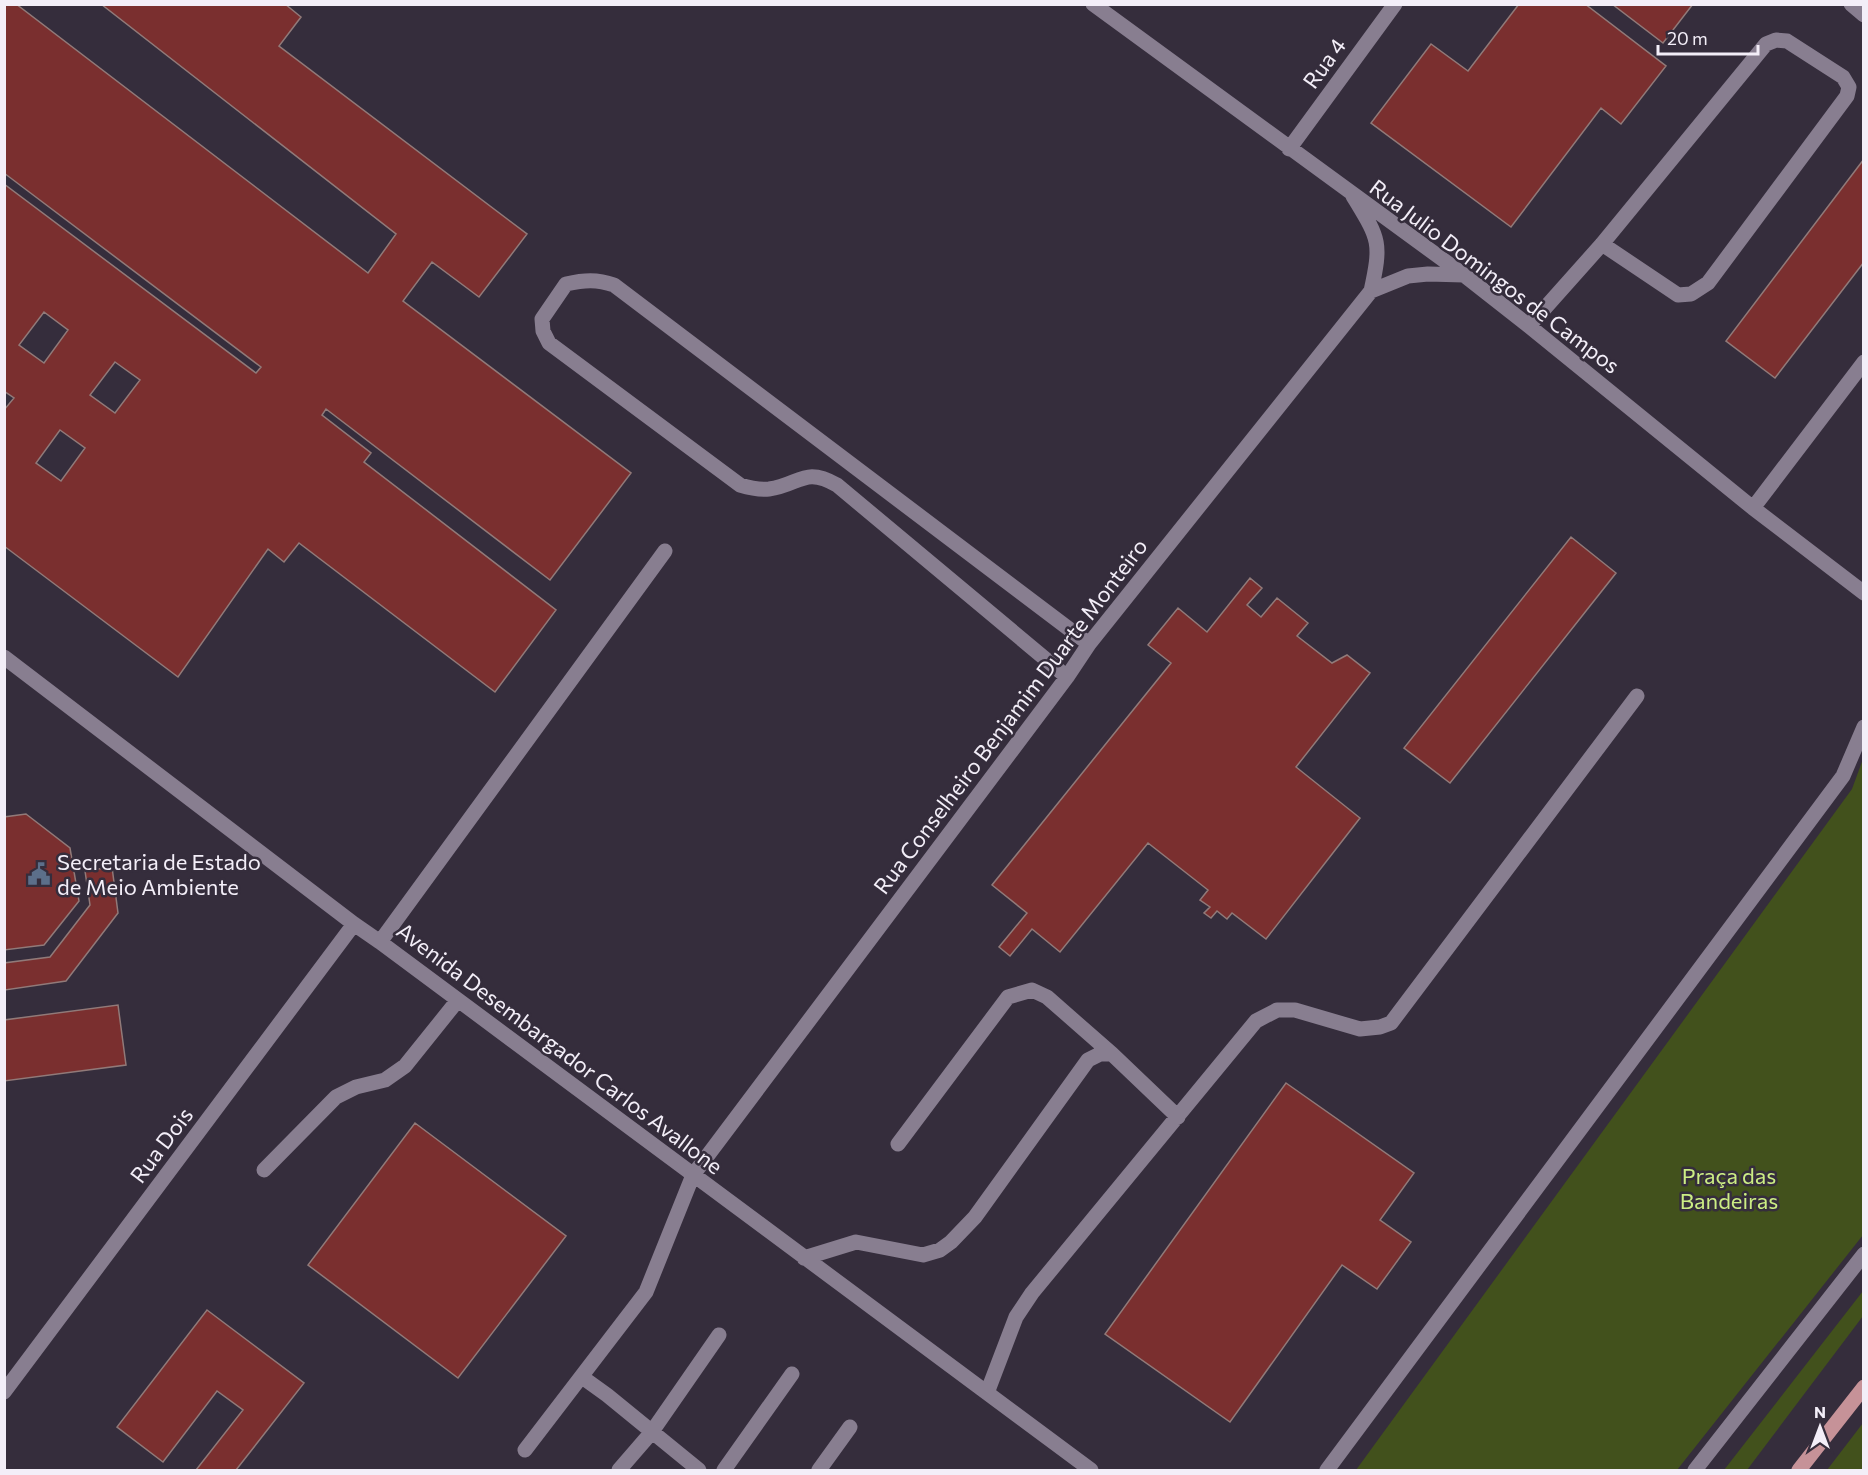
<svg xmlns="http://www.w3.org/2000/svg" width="1868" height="1475" font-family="Commissioner,sans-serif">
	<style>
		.green { fill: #42511c }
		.building { fill: #7a2f2f; stroke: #917a79; stroke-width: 1.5; fill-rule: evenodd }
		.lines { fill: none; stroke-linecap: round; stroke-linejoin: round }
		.path { stroke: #88818e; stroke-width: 4; stroke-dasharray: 3 3; stroke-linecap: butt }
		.minor { stroke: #887e90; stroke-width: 15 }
		.major { stroke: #c69298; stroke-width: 15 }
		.labels { text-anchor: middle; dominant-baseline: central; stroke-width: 5; stroke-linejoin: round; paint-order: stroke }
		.street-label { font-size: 22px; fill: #f3eef8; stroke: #352d3c }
		.poi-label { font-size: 22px; fill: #f3eef8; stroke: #352d3c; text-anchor: start }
		.park-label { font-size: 22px; fill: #cced84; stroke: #352d3c }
	</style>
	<rect width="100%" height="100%" fill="#352d3c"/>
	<path class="green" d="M1863,759V1235L1677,1470H1356L1852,789Z
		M1863,1291V1316L1747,1470H1724Z
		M1863,1423V1470H1827Z"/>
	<path class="building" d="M4,4H16L368,273L396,234L101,4H285L301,17L279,46L527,234L479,297L432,262L403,301L631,473L550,580L326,409L322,415L371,453L364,462L556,610L495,692L299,543L284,562L268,549L178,677L4,546V410L14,398L4,391V184L256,373L261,367L4,173ZM44,312L68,330L44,363L19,345ZM115,362L140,380L115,413L90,395ZM60,430L85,448L61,481L36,463Z
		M1519,4H1585L1666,66L1621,124L1601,108L1511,227L1371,123L1431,44L1468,71Z
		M1612,4H1693L1663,43Z
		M1864,159V262L1775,378L1726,341Z
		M1571,537L1616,573L1450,783L1404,748Z
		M1250,578L1262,588L1247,605L1261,617L1277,598L1308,623L1297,636L1332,663L1347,655L1370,673L1296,767L1360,818L1266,939L1232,913L1227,919L1217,911L1211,918L1204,913L1210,907L1200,900L1208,890L1148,843L1060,952L1032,929L1010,956L999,947L1027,913L992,885L1171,663L1148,645L1178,608L1207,632Z
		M26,814L70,848L79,901L44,945L4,950V817Z
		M112,867L118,913L66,981L5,990L4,963L50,957L90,905L85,871Z
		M118,1005L126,1065L4,1081V1020Z
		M1286,1083L1414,1173L1380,1220L1411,1242L1377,1289L1342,1265L1230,1422L1105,1334Z
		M415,1123L566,1236L458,1378L308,1265Z
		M207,1310L304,1383L236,1470H196L243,1410L217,1391L163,1462L117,1427Z"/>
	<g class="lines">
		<path class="path" d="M1863,1470H1864"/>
		<path class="minor" d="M1093,4L1464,275L1529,326L1753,508L1864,593
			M1851,4L1864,15
			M1289,149L1395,4
			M1371,291L1408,276L1428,274L1464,275
			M1529,326L1602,244L1766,44L1776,40L1787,41L1843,77L1849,87L1847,96L1708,283L1691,294L1678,295L1602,244
			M1753,508L1864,362
			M4,657L354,924L380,942L1091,1470
			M1067,677L837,485C804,466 800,485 769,489C759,490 750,488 740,485L549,343L543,331L542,319L566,284C584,280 597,279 614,285L1089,644
			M380,942L665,551
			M898,1144L1008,997L1032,990L1047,997L1112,1054
			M264,1170L336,1097L356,1087L385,1080L405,1066L458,1000
			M804,1258L856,1242L923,1255L940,1250L951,1242L975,1217L1088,1060L1100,1054H1112L1178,1117
			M582,1377L607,1395L699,1470
			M4,1392L354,924
			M987,1393L1016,1317L1032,1293L1256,1021L1277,1010H1295L1360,1029L1380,1027L1391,1023L1637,696
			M525,1450L646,1292L693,1175L1067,677L1089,644L1371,291C1382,241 1379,239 1353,196
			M619,1470L651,1433L719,1335
			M724,1470L792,1374
			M819,1470L850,1427
			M1327,1470L1843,776L1864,727
			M1695,1470L1864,1254"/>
		<path class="major" d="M1799,1470L1864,1387"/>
	</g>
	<defs>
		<g id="civic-bare" transform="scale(1.8)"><path d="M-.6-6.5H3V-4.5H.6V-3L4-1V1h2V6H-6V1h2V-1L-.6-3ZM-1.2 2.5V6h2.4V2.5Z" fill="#5c6f8a" stroke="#352d3c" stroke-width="2.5" paint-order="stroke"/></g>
	</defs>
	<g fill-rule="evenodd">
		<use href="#civic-bare" x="39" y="874"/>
	</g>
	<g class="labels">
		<g class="street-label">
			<text transform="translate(1324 63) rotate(-54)">Rua 4</text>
			<text transform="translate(1495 276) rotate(37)">Rua Julio Domingos de Campos</text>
			<text transform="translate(1010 716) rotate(-53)">Rua Conselheiro Benjamim Duarte Monteiro</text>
			<text transform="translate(560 1048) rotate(37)">Avenida Desembargador Carlos Avallone</text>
			<text transform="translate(161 1145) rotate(-53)">Rua Dois</text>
		</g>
		<g class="poi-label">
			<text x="57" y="861">Secretaria de Estado<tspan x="57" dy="25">de Meio Ambiente</tspan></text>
		</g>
		<g class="park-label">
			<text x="1729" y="1175">Praça das<tspan x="1729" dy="25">Bandeiras</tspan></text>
		</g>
	</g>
	<rect width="1868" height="1475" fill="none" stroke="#f3eef8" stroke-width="12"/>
	<g transform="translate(1820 1427)" stroke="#352d3c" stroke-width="4.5" paint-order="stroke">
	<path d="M0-4.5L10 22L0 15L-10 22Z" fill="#f3eef8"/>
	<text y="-9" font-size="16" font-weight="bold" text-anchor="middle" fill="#f3eef8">N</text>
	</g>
	<path d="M1658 45v9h100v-9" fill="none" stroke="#f3eef8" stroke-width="3"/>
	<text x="1667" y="45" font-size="18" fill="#f3eef8" stroke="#352d3c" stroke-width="4.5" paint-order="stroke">20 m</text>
</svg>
